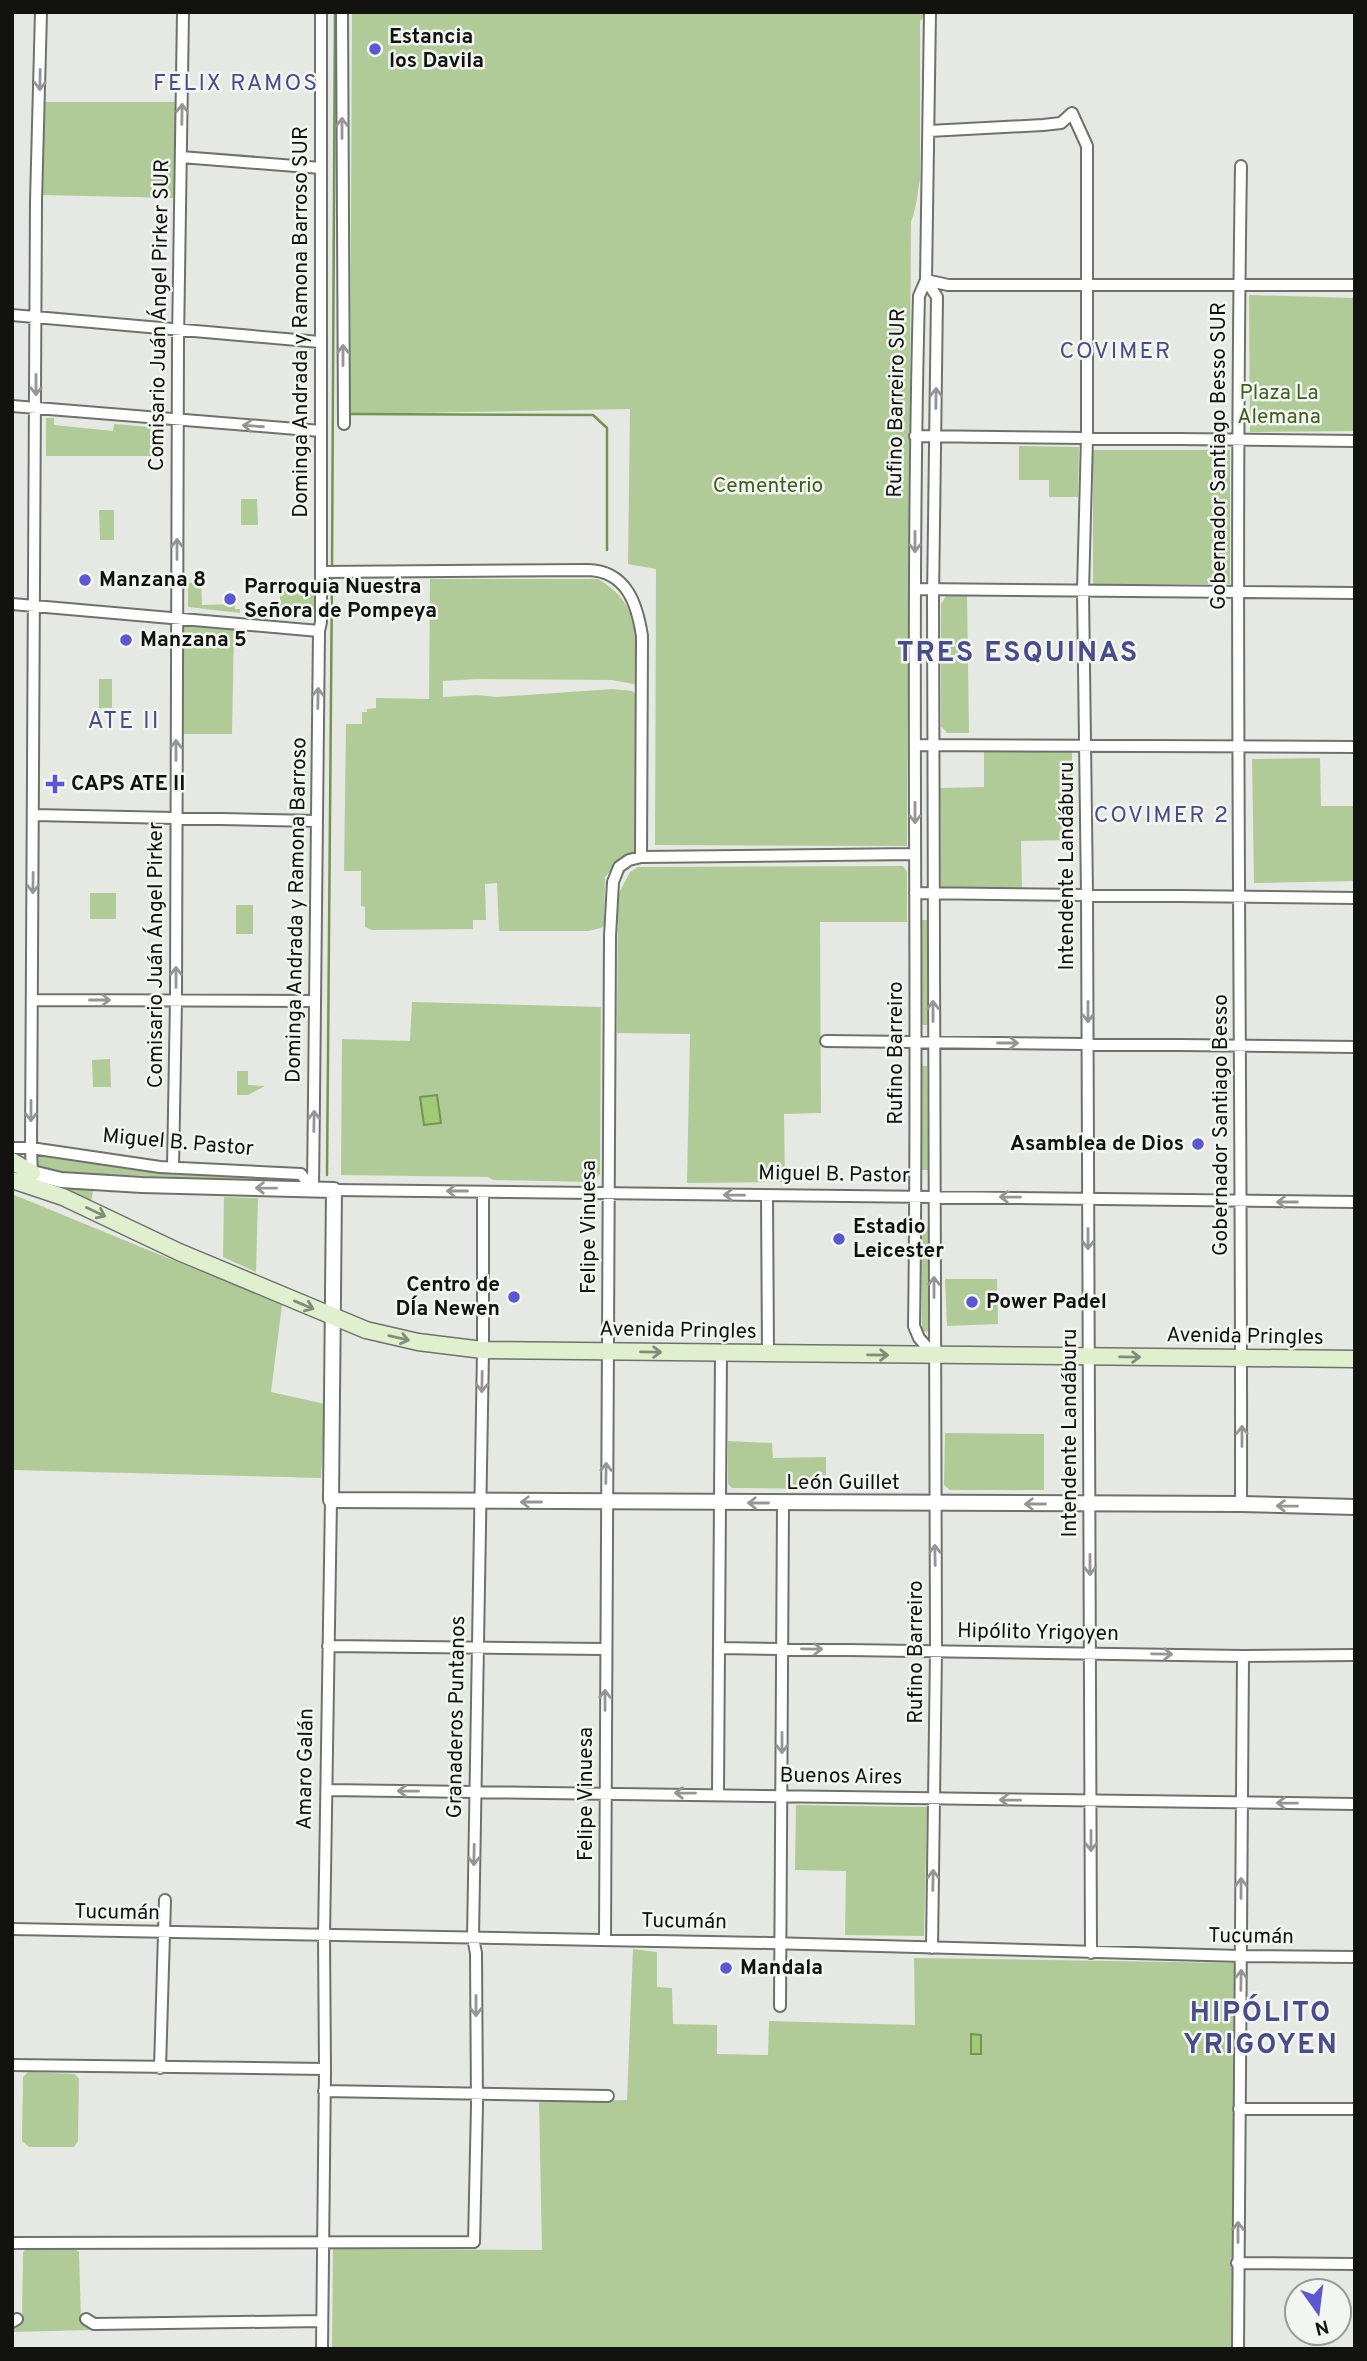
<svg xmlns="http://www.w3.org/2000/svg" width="1367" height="2361" font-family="Overpass,sans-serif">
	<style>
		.green { fill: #b0cb97 }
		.water { fill: #a0ca74; stroke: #759356; stroke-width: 2 }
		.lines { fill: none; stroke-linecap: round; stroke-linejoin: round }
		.stream { stroke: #759356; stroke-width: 2.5 }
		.minor-casing { stroke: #6f716d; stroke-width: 14 }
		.tertiary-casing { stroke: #6f716d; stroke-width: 18 }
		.secondary-casing { stroke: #6f716d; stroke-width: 19 }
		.minor { stroke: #fff; stroke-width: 10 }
		.tertiary { stroke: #fff; stroke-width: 14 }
		.secondary { stroke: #e0efce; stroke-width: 16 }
		.oneway { stroke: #949594 }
		.oneway2 { stroke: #838c79 }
		.poi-dot { fill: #5c57cf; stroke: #f3f6f0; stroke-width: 2.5 }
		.labels { text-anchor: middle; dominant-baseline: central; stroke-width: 5; stroke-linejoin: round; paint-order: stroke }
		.poi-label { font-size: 21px; font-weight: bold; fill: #121311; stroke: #f3f6f0; text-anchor: start }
		.street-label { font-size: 21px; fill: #121311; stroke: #f3f6f0 }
		.park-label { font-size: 21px; fill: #425d22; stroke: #f3f6f0 }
		.neighbourhood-label { font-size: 23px; letter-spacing: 2px; fill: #4a4c8a; stroke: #f3f6f0 }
		.quarter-label { font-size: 24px; letter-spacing: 2px; fill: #4a4c8a; stroke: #f3f6f0 }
		.district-label { font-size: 28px; font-weight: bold; letter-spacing: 2px; fill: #4a4c8a; stroke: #f3f6f0 }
	</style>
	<rect width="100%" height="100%" fill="#e6e9e3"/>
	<path class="green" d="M352,12H924V17L920,21V179C917,195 917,206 911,222L907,846L655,845L656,569L628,564L630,409L350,414Z
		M44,102H176L174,198L42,195Z
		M1249,295L1355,298V431L1250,432Z
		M46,418H54V425L113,431L114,424L162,428L163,456H46Z
		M1019,446L1079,447L1078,497H1049V480H1019Z
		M1093,450H1230V584H1093Z
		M241,499H257L258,525H241Z
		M99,510H114V540H100Z
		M430,579H598C641,603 637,641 639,685L612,680L477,679L443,681V697L477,695L497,697L613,689L632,691L638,696L640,835L634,852L622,858L605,877L604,925L601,928L588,931H499L497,883L485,884L486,920H473V929L372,930L365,927V907L361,906V871H344L346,724H362V712H367V709L376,708V698L429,699Z
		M280,581H316V611L311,614L280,611Z
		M201,582L202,605L235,604V609H240V613L188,607V583Z
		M967,594L969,733H947L941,726V604L946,596Z
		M187,624L234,628L232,734H182L183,628Z
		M99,679H112V708H99Z
		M1072,749L1073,840L1021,841L1022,889H941L940,788L984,787V750Z
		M1320,758L1321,806H1355V881L1254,883L1252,759Z
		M903,866L907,872V922H820L821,1113L784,1114L785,1182L687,1183L690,1034L617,1033L618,895L630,872L638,867Z
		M90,893H116V919H90Z
		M236,905H253V934H236Z
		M920,920H927L928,1025H922Z
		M412,1002L601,1007L600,1174L593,1182L493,1180L488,1177L341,1175L342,1039L410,1041Z
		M110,1059L111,1087H93L92,1060Z
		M920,1066H927L928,1170H921Z
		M237,1071H248V1085L265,1086L248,1095H237Z
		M38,1155L142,1171L292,1176L298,1182L50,1172L37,1166L36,1157Z
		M46,1183L94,1187L91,1202Z
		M12,1194L282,1305L271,1392L325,1404L321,1478L12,1470Z
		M224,1197L258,1198L256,1272L223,1257Z
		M921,1227H928L929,1331L922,1332Z
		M945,1279H997L998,1324L947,1326Z
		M945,1433L1044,1434V1490H950L944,1485Z
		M728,1441L772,1443L773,1458L826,1457V1481L819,1489L732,1488L728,1484Z
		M796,1805L927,1807L924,1936L845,1935L846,1871L795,1870Z
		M633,1949L657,1952V1987L672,1988L673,2024L717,2025V2054L768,2055L769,2021L915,2025L914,1958L1236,1963L1237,2349H332L333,2249L542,2250L539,2102L627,2100Z
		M28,2072L75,2074L79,2079L78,2141L74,2147H29L22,2141L23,2077Z
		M27,2248H73L79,2252L81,2321L90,2330L12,2332V2328L22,2321L23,2252Z"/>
	<path class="water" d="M437,1095L441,1123L424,1125L420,1097Z
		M971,2034L981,2035V2054H971Z"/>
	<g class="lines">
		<path class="stream" d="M350,414L593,415L607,428V550
			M332,569L335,12
			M327,1175L332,576"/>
		<g class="minor-casing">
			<path id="minor" d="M342,12L344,424
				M930,12L926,280L919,296C910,640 919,983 914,1326L919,1338L934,1355
				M929,131L1043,125L1061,123L1072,113L1087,146V438L1083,591L1087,894L1091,1953
				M181,157L321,168
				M1241,166C1234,612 1242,1058 1241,1504
				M926,280L937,297L933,599L936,1651L932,1948
				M926,280L948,285H1355
				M12,315L320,342
				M12,406L321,431
				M915,436L1355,441
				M321,572L588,570C626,571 637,603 642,636L641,857
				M915,589L1355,593
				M12,604L319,631
				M915,745L1355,747
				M34,815L317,821
				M915,893L1355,898
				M32,1000L315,1001
				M826,1041L1355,1047
				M12,1148H31L160,1167L301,1174L313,1190
				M173,1168L176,1000L178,341L183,12
				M32,1178L31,1148L36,201L41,12
				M313,1190L319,631L321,622V12
				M334,1190L1355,1202
				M767,1196L768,1353
				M328,1646L605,1649
				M720,1648L1243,1656L1355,1655
				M327,1790C670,1794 1012,1800 1355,1804
				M718,1794L721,1352
				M12,1929L769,1943L1242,1956L1355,1957
				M605,1940L610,936L613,882L619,867L629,860L641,857L915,854
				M780,2006L783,1504
				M12,2065L325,2069
				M160,2068L165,1900
				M324,2091L608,2096
				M1239,2109H1355
				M12,2243L474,2242L477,2105L476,1953L473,1938L483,1350V1192
				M1237,2263L1355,2264
				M86,2319L94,2324L322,2321
				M12,2322L17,2319
				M322,2349L325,2069L324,1937L331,1500
				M1238,2349L1243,1656"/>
		</g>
		<g class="tertiary-casing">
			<path id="tertiary" d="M32,1173L61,1180L142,1185L334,1190L331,1500L1241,1504L1355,1507"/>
		</g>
		<g class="secondary-casing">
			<path id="secondary" d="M12,1161L32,1173
				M12,1180L63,1197L179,1252L366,1330L418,1342L483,1350L1355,1359"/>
		</g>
		<use href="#minor" class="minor"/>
		<use href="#tertiary" class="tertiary"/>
		<use href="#secondary" class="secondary"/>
	</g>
	<defs><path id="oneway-shaft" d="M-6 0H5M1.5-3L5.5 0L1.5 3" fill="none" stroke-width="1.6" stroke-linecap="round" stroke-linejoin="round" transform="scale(1.75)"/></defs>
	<g class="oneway">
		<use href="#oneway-shaft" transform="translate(40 80) rotate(91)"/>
		<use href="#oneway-shaft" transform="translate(182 114) rotate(-89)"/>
		<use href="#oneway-shaft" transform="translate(342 128) rotate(-90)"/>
		<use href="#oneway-shaft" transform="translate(343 355) rotate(-90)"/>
		<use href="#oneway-shaft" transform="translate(36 385) rotate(90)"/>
		<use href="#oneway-shaft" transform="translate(936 398) rotate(-89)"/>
		<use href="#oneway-shaft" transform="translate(253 426) rotate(-176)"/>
		<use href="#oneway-shaft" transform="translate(915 542) rotate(90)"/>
		<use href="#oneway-shaft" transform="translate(177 549) rotate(-90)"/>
		<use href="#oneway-shaft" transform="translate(318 698) rotate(-89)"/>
		<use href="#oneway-shaft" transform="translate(176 750) rotate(-90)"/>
		<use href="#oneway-shaft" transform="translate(915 813) rotate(90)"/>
		<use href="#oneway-shaft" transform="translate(33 883) rotate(91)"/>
		<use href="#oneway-shaft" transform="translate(176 977) rotate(-90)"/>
		<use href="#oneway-shaft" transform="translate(100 1000)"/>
		<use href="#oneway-shaft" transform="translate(933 1011) rotate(-90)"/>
		<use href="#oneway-shaft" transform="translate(1088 1012) rotate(90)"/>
		<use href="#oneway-shaft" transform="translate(1008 1043)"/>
		<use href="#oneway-shaft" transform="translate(31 1111) rotate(90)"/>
		<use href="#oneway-shaft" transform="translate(314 1121) rotate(-89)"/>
		<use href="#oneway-shaft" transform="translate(266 1188) rotate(-179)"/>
		<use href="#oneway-shaft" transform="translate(457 1191) rotate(-180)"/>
		<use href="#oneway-shaft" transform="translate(734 1195) rotate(-179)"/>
		<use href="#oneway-shaft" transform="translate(1010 1197) rotate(-179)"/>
		<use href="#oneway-shaft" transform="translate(1287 1202) rotate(-180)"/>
		<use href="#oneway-shaft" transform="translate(1088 1239) rotate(90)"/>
		<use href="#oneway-shaft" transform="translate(934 1287) rotate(-90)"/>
		<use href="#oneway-shaft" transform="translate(482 1382) rotate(91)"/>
		<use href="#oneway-shaft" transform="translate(1242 1436) rotate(-90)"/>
		<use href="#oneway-shaft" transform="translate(606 1473) rotate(-89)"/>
		<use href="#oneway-shaft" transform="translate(531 1502) rotate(-180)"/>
		<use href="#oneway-shaft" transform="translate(758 1503) rotate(-180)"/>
		<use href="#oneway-shaft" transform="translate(1035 1504) rotate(180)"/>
		<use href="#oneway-shaft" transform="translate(1287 1506) rotate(-179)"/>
		<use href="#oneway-shaft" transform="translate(935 1555) rotate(-91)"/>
		<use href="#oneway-shaft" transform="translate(1090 1565) rotate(90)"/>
		<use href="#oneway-shaft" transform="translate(812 1649) rotate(1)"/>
		<use href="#oneway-shaft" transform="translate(1162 1654) rotate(1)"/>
		<use href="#oneway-shaft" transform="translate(605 1700) rotate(-90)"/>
		<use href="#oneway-shaft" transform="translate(782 1743) rotate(90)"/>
		<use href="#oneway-shaft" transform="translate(408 1791) rotate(-179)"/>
		<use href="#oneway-shaft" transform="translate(685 1793) rotate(-179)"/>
		<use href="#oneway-shaft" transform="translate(1010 1800) rotate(-179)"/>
		<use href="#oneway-shaft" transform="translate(1287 1803) rotate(-179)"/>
		<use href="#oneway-shaft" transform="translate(1091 1841) rotate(90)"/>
		<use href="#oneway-shaft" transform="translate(474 1855) rotate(91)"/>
		<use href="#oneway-shaft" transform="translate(933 1880) rotate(-89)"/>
		<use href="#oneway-shaft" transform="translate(1241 1888) rotate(-90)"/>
		<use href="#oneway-shaft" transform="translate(1241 1980) rotate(-89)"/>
		<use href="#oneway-shaft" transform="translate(476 2006) rotate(90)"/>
		<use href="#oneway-shaft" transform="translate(1238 2232) rotate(-90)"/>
	</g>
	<g class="oneway2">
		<use href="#oneway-shaft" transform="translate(96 1212) rotate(25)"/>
		<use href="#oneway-shaft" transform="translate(304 1305) rotate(23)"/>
		<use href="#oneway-shaft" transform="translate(399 1338) rotate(13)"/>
		<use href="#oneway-shaft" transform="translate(651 1352) rotate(1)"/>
		<use href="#oneway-shaft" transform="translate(878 1355) rotate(1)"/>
		<use href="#oneway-shaft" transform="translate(1130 1357) rotate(1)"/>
	</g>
	<g class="poi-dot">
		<circle cx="375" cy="49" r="7"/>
		<circle cx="85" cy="580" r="7"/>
		<circle cx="230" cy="599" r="7"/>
		<circle cx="126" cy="640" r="7"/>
		<path d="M51.5 773.5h7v7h7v7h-7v7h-7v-7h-7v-7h7z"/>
		<circle cx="1198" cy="1144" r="7"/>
		<circle cx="839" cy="1239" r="7"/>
		<circle cx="514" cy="1297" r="7"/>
		<circle cx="972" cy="1302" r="7"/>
		<circle cx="726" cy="1968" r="7"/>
	</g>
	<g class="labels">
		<g class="poi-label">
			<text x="389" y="37">Estancia<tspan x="389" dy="24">los Davila</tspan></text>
			<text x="99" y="580">Manzana 8</text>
			<text x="244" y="587">Parroquia Nuestra<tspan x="244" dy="24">Señora de Pompeya</tspan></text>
			<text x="140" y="640">Manzana 5</text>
			<text x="71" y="784">CAPS ATE II</text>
			<text x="1184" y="1144" text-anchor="end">Asamblea de Dios</text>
			<text x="853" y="1227">Estadio<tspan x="853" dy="24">Leicester</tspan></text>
			<text x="500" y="1285" text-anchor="end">Centro de<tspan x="500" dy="24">DÍa Newen</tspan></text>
			<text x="986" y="1302">Power Padel</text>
			<text x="740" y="1968">Mandala</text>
		</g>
		<g class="street-label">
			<text transform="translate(160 315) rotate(-89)">Comisario Juán Ángel Pirker SUR</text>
			<text transform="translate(301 322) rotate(-90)">Dominga Andrada y Ramona Barroso SUR</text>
			<text transform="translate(897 403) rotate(-89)">Rufino Barreiro SUR</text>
			<text transform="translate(1219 456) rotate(-90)">Gobernador Santiago Besso SUR</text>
			<text transform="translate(1067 866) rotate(-90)">Intendente Landáburu</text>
			<text transform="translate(297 910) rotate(-89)">Dominga Andrada y Ramona Barroso</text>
			<text transform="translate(156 955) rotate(-90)">Comisario Juán Ángel Pirker</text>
			<text transform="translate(896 1053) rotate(-90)">Rufino Barreiro</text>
			<text transform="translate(1221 1125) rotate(-90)">Gobernador Santiago Besso</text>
			<text transform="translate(178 1143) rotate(5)">Miguel B. Pastor</text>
			<text transform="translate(834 1175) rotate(1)">Miguel B. Pastor</text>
			<text transform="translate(589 1227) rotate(-90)">Felipe Vinuesa</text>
			<text transform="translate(678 1331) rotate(1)">Avenida Pringles</text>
			<text transform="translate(1245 1337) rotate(1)">Avenida Pringles</text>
			<text transform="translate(1070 1433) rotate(-90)">Intendente Landáburu</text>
			<text x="843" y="1483">León Guillet</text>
			<text transform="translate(1038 1633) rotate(1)">Hipólito Yrigoyen</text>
			<text transform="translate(916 1652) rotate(-90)">Rufino Barreiro</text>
			<text transform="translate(457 1717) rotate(-89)">Granaderos Puntanos</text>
			<text transform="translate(306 1769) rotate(-89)">Amaro Galán</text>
			<text transform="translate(841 1777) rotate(1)">Buenos Aires</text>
			<text transform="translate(586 1794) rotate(-90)">Felipe Vinuesa</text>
			<text transform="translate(117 1913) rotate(1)">Tucumán</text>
			<text transform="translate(684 1922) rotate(1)">Tucumán</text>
			<text transform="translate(1251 1937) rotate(1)">Tucumán</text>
		</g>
		<g class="park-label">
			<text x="1279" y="393">Plaza La<tspan x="1279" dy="24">Alemana</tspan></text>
			<text x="768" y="486">Cementerio</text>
		</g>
		<g class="neighbourhood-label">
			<text x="236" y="84">FELIX RAMOS</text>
			<text x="1116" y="352">COVIMER</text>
			<text x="1162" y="816">COVIMER 2</text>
		</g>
		<g class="quarter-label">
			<text x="124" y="722">ATE II</text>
		</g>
		<g class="district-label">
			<text x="1018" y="654">TRES ESQUINAS</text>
			<text x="1261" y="2014">HIPÓLITO<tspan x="1261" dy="32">YRIGOYEN</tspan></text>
		</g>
	</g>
	<rect width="1367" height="2361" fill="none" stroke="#121311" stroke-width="28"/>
	<g transform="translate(1318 2312) rotate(166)"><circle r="33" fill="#f3f6f0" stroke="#999b97" stroke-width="2"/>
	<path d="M0-5L12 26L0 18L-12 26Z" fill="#5c57cf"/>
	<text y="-10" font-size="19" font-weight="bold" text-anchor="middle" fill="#121311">N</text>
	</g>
</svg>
